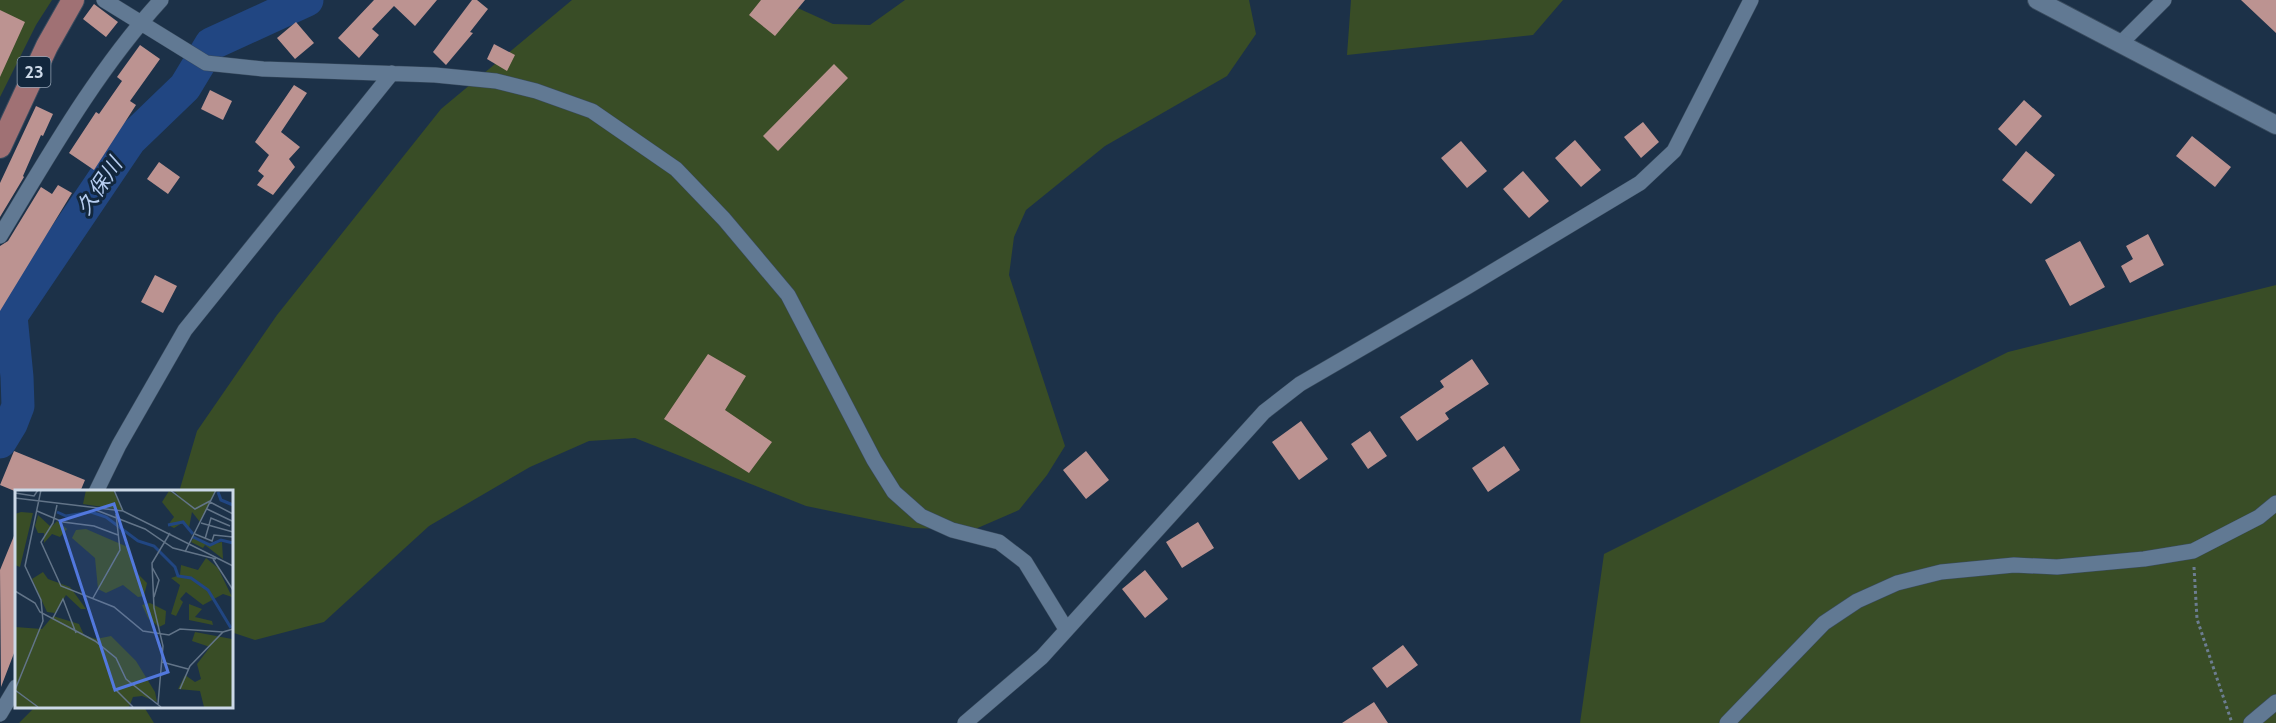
<svg xmlns="http://www.w3.org/2000/svg" width="2276" height="723" font-family="Cabin,'Noto Sans JP',sans-serif">
	<style>
		.green { fill: #394d26 }
		.lines { fill: none; stroke-linecap: round; stroke-linejoin: round }
		.river { stroke: #214682; stroke-width: 33 }
		.building { fill: #bc9391 }
		.minor-casing { stroke: #394b5e; stroke-width: 16 }
		.tertiary-casing { stroke: #394b5e; stroke-width: 20 }
		.primary-casing { stroke: #394b5e; stroke-width: 24 }
		.path { stroke: #6c7d91; stroke-width: 3; stroke-dasharray: 3 3; stroke-linecap: butt }
		.minor { stroke: #617993; stroke-width: 15 }
		.tertiary { stroke: #617993; stroke-width: 18 }
		.primary { stroke: #a07174; stroke-width: 22 }
		.labels { text-anchor: middle; dominant-baseline: central; stroke-width: 6; stroke-linejoin: round; paint-order: stroke }
		.shield { fill: #12273d; stroke: #94a4b5; stroke-width: 1.5 }
		.shield-label { font-size: 18px; font-weight: bold; fill: #ccd9e8 }
		.water-label { font-size: 21px; font-style: italic; fill: #b6cdf0; stroke: #12273d }
		.inset-river { fill: none; stroke: #214682; stroke-width: 3 }
		.inset-road { fill: none; stroke: #627488; stroke-width: 1.5 }
		.view { fill: #5278dd; fill-opacity: 0.15; stroke: #5278dd; stroke-width: 3 }
		.inset-edge { fill: none; stroke: #ccd9e8; stroke-width: 3 }
	</style>
	<rect width="100%" height="100%" fill="#1c3148"/>
	<path class="green" d="M0,0H52L36,25L0,97Z
		M572,0H780L833,24L870,25L905,0H1249L1256,34L1227,76L1105,146L1026,210L1014,237L1009,275L1065,446L1047,475L1019,510L973,530L913,528L806,506L635,438L589,441L530,467L429,526L324,622L255,640L231,632V492H179L197,431L277,315L441,109Z
		M1351,0H1563L1533,35L1347,55Z
		M2276,285V723H1580L1604,554L2008,352Z
		M36,706L144,707L154,723H19Z"/>
	<g class="lines">
		<path class="river" d="M0,442L11,424L18,406L17,377L11,316L130,140L185,87L211,44L307,0"/>
	</g>
	<path class="building" d="M374,0H437L415,26L394,6L372,29L379,35L359,58L338,38Z
		M472,0H477L488,9L470,32L473,33L446,65L433,52Z
		M761,0H805L775,36L749,15Z
		M2241,0H2276V33Z
		M94,4L118,22L106,37L83,19Z
		M0,10L25,22L0,77Z
		M296,22L314,43L295,59L277,38Z
		M494,44L515,55L507,71L487,59Z
		M140,45L160,59L130,101L136,105L94,170L69,153L96,112L99,114L122,81L117,77Z
		M834,64L848,78L778,151L763,136Z
		M294,85L307,93L281,132L300,147L289,159L295,167L273,195L257,185L264,176L258,171L269,155L255,142Z
		M210,90L232,101L223,120L201,109Z
		M2024,100L2042,116L2016,146L1998,129Z
		M36,106L53,114L43,136L41,135L23,176L24,177L0,217V183Z
		M1643,122L1659,142L1641,158L1624,137Z
		M2192,136L2231,167L2215,187L2176,156Z
		M1575,140L1601,170L1581,187L1555,158Z
		M1461,141L1487,171L1467,188L1441,158Z
		M2026,151L2055,175L2031,204L2002,180Z
		M159,162L180,177L168,194L147,179Z
		M1523,171L1549,201L1529,218L1503,189Z
		M58,185L72,193L0,311V246L8,241L41,187L52,194Z
		M2148,234L2164,265L2130,283L2121,266L2133,259L2126,246Z
		M2080,241L2105,287L2070,306L2045,260Z
		M155,275L177,286L163,313L141,302Z
		M708,354L746,376L725,410L772,442L749,473L664,419Z
		M1472,359L1489,384L1445,413L1449,419L1417,441L1400,417L1444,387L1440,381Z
		M1301,421L1328,459L1299,480L1272,442Z
		M1370,431L1387,456L1368,469L1351,444Z
		M1504,446L1520,470L1488,492L1472,468Z
		M14,451L85,480L80,492H17L0,485Z
		M1086,451L1109,480L1086,499L1063,470Z
		M1198,522L1214,548L1182,568L1166,542Z
		M16,531V648L1,687L0,570Z
		M1145,570L1168,599L1145,618L1122,589Z
		M1403,645L1418,665L1387,688L1372,668Z
		M1374,702L1388,723H1342Z"/>
	<g class="lines">
		<g class="minor-casing">
			<path id="minor" d="M104,0L206,63L263,69L435,75L496,81L536,91L592,111L676,169L724,219L788,295L874,460L894,492L921,516L952,530L999,542L1025,562L1066,629
				M2121,43L2164,0
				M0,236C49,155 97,70 161,0
				M96,492L119,445L185,330L392,73
				M0,714L16,687
				M965,723L1042,657L1264,412L1300,384L1467,287L1640,183L1674,151L1751,0
				M1727,723L1824,623L1857,601L1897,583L1941,572L2014,565L2057,567L2144,559L2193,551L2259,517L2276,503
				M2251,723L2276,702"/>
		</g>
		<g class="tertiary-casing">
			<path id="tertiary" d="M2037,0L2276,125"/>
		</g>
		<g class="primary-casing">
			<path id="primary" d="M0,147L47,46L73,0"/>
		</g>
		<path class="path" d="M2194,567L2197,619L2232,723"/>
		<use href="#minor" class="minor"/>
		<use href="#tertiary" class="tertiary"/>
		<use href="#primary" class="primary"/>
	</g>
	<g class="labels">
		<rect class="shield" x="17.5" y="57" width="33" height="30" rx="4.5"/>
		<g class="shield-label">
			<text x="34" y="72">23</text>
		</g>
		<g class="water-label">
			<text transform="translate(99 186) rotate(-56)">久保川</text>
		</g>
	</g>
	<g transform="translate(15 490)">
		<rect width="218" height="218" fill="#1c3148"/>
		<path d="M71,0H98L107,20L68,14ZM158,0H201L185,32L177,22L174,38L167,33L159,38L153,35L159,27L147,12L154,1L165,7ZM6,22L18,23L5,77L0,75V24ZM23,25L36,37L42,31L52,39L45,47L37,44L29,53V43H23L20,36ZM71,39L115,58L118,79L132,93L129,106L123,107L108,95L91,103L83,99L80,68L57,48L61,40ZM180,46L182,50L196,54L207,52L208,69L190,55L188,58L176,52ZM191,68L203,78L217,107L208,104L188,115L171,102L165,109L168,112L161,126L156,124L165,95L156,88L165,85L166,75L183,80ZM28,82L33,89L55,97L71,119H66L51,105L40,123L32,122L17,89ZM135,113L151,121L150,134L144,137L133,128L127,115ZM174,114L187,119L180,127L197,131L198,135L174,130ZM38,126L64,134L69,145L81,149L96,146L121,171L140,202L142,212L127,206L118,207L114,217H0V137L27,139ZM180,142L217,149V217H189L185,201L163,199L170,185L180,192L186,189L182,174L195,157L177,151Z" fill="#394d26"/>
		<path class="inset-river" d="M203,2L206,10L218,15M42,22L51,26L76,22L91,27L123,51L139,56L160,77L163,86L176,88L193,100L216,138M153,35L168,32L178,44M178,47L195,55L206,50L218,53"/>
		<path class="inset-road" d="M99,0L108,21M155,0L180,19L195,11M0,3L19,6L23,0M0,8L108,21L218,76M195,12L218,24M42,15L38,33L26,52L46,96L99,117L128,141L154,145L165,139L208,142M192,19L217,31M81,20L130,39L158,58L201,69M22,21L48,32L79,36L103,45M186,33L218,42M180,44L197,51L199,45L218,47M190,49L196,28L215,36M170,62L201,0M198,69L218,100M137,77L144,90L139,107M0,101L20,113L25,122L80,151L101,168L111,189L146,217M78,108L105,60L101,24M38,128L48,109L61,143M147,172L173,179M98,197L118,217M165,199L175,176L208,142L218,139M0,200L28,131L26,110L10,76L26,0M0,200L23,217M143,214L148,156L139,118L137,73L155,43"/>
		<path class="view" d="M99,14L153,182L100,200L45,31Z"/>
		<rect width="218" height="218" class="inset-edge"/>
	</g>
</svg>
